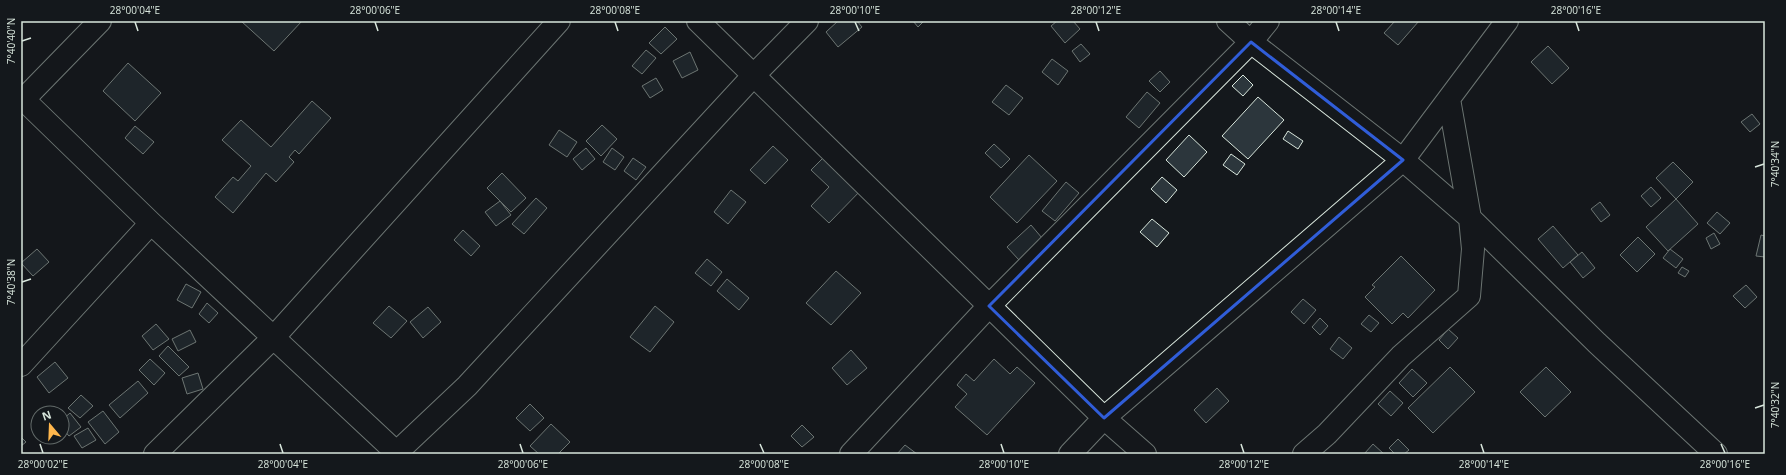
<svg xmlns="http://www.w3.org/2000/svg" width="1786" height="475" font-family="'Open Sans',sans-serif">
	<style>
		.building { fill: #2c363c; stroke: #d8e6dc }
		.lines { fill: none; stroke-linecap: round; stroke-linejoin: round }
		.minor-casing { stroke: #d8e6dc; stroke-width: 24 }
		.minor { stroke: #14181c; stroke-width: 22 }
		.marked { fill: none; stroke: #305dd8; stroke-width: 3; stroke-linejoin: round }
		.ticks { fill: none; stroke: #d8e6dc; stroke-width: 1.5 }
		.neatline { fill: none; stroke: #d8e6dc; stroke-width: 1.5 }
		.ticks-label { font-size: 10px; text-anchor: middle; fill: #d8e6dc }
	</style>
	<rect width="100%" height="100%" fill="#14181c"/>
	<path class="building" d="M241,21H302L274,51Z
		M838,21H857L862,27L838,47L826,32Z
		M913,21H924L918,27Z
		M1057,21H1073L1080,29L1065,43L1051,26Z
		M1395,21H1419L1398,45L1384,33Z
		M665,27L677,39L661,54L649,43Z
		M1081,44L1090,54L1080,62L1072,51Z
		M1548,46L1569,68L1552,84L1531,62Z
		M646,50L656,58L642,74L632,66Z
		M690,52L698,70L682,78L673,61Z
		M1052,59L1068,71L1058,85L1042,72Z
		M128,63L161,93L135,121L103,91Z
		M1160,71L1170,82L1160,92L1149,81Z
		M1243,75L1253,85L1243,96L1232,86Z
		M656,78L663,90L650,98L642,86Z
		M1006,85L1023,98L1009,115L992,102Z
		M1147,92L1160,103L1139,128L1126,117Z
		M1258,97L1284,120L1248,159L1222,136Z
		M312,101L331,118L299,154L295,150L289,157L294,162L276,182L266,173L233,213L215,197L233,177L238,181L251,166L222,140L241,120L271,147Z
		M1752,114L1760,124L1750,132L1741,122Z
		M602,125L617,139L601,156L586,141Z
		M135,126L154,142L143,154L125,138Z
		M559,130L577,142L567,157L549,145Z
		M1288,131L1303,141L1298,149L1283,139Z
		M1189,135L1207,152L1184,177L1166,160Z
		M994,144L1010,159L1001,168L985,153Z
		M773,146L788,160L765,184L750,170Z
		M586,148L595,159L582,170L573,159Z
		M612,148L624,157L615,170L603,162Z
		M828,153L864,187L829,223L811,206L829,187L811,170Z
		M1231,154L1245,164L1237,175L1223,165Z
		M1029,155L1057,181L1017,223L990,197Z
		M633,158L646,167L636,180L624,171Z
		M1673,162L1693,182L1676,199L1656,178Z
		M502,173L526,198L511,212L487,188Z
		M1162,177L1177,190L1166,203L1151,189Z
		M1066,182L1079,193L1055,221L1042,211Z
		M1651,187L1661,198L1651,207L1641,196Z
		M731,190L746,202L728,224L714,212Z
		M536,198L547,208L524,234L512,224Z
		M1676,199L1698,224L1668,251L1646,227Z
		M500,201L511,215L496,226L485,212Z
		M1600,202L1610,215L1601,222L1591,209Z
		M1717,212L1730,223L1720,234L1707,223Z
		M1152,219L1169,233L1157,247L1140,232Z
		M1031,225L1042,238L1019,260L1007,247Z
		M1553,226L1578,255L1563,268L1538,239Z
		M463,230L480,246L471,256L454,240Z
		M1714,233L1720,244L1711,249L1706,238Z
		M1761,235L1765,236V257L1756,256Z
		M1638,237L1655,254L1637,272L1620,255Z
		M37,249L49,262L33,276L21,263Z
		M1670,249L1683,259L1676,268L1663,258Z
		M1582,252L1595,268L1583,278L1570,262Z
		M1401,256L1435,290L1408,318L1403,313L1392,324L1365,297L1375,287L1372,285Z
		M707,259L722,272L711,286L695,273Z
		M1682,267L1689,271L1685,277L1678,273Z
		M836,271L861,293L831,325L806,303Z
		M727,279L749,298L739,310L717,291Z
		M186,284L201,292L192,308L177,300Z
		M1746,285L1757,297L1745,308L1733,296Z
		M1303,299L1316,310L1304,324L1291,312Z
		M207,303L218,313L209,323L199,314Z
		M389,306L407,321L391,338L373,323Z
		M655,306L674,322L650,352L630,337Z
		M428,307L441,322L423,338L410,322Z
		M1369,315L1379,323L1371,332L1361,324Z
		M1320,318L1328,326L1320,335L1312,327Z
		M156,324L169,339L153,350L142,336Z
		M1448,329L1458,338L1448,349L1439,340Z
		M190,330L196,342L178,351L172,339Z
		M1339,337L1352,348L1343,359L1330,349Z
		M168,346L189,367L179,376L159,356Z
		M851,350L867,368L847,385L832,368Z
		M150,359L165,373L154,385L139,370Z
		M994,359L1010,374L1017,367L1035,383L987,435L955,407L967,394L957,385L966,374L974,381Z
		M55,362L68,378L49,393L37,377Z
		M1450,367L1475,392L1433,433L1408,408Z
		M1546,367L1571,392L1545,417L1520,392Z
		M1412,369L1427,383L1413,397L1399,383Z
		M198,373L203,389L187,394L182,378Z
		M138,381L148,393L120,418L109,405Z
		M1217,388L1229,401L1206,423L1194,410Z
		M1390,391L1403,403L1391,416L1378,404Z
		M81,395L93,406L80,418L68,408Z
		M530,404L544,418L530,431L516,418Z
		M103,411L119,432L105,444L88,422Z
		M70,413L81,427L69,436L62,428V420Z
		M551,424L570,442L558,454H539L530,446Z
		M802,425L814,437L802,447L791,436Z
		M88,428L96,440L82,448L74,436Z
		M21,437L26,442L21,446Z
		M1398,439L1409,450L1404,454H1395L1389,448Z
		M1373,444L1384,454H1364Z
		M905,445L917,454H897Z"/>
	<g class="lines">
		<g class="minor-casing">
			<path id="minor" d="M698,21L1104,418L1145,454
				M1228,21L1251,42L1403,160L1470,218L1597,343L1716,454
				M21,97L151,223L398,454
				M21,102L100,21
				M21,365L151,223
				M155,454L274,337L559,21
				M395,454L467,386L754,75L807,21
				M851,454L989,306L1251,42L1268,21
				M1070,454L1104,418L1403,160L1507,21
				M1304,454L1327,434L1401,356L1469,296L1473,249L1470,218L1449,99"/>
		</g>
		<use href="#minor" class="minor"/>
	</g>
	<path d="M0 0H1786V475H0ZM1251,42L1403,160L1104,418L989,306Z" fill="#14181c" fill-opacity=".55" fill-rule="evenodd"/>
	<path class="marked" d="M1251,42L1403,160L1104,418L989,306Z"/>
	<path class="ticks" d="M135,22L138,31M375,22L378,31M615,22L618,31M855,22L859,31M1096,22L1099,31M1336,22L1339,31M1576,22L1579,31M22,41L31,38M1755,167L1764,164M22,282L31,279M1755,408L1764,405M40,444L43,453M280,444L283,453M520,444L523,453M760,444L764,453M1001,444L1004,453M1241,444L1244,453M1481,444L1484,453M1721,444L1725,453"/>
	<rect width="1786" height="475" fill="none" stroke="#14181c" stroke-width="44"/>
	<g transform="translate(50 425) rotate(341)"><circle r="19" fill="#14181c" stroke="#626a69"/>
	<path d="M0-3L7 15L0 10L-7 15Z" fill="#ffb74d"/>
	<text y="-6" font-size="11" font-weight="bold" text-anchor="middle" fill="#d8e6dc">N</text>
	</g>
	<rect x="22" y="22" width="1742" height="431" class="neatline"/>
	<g class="ticks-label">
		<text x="135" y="14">28°00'04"E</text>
		<text x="375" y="14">28°00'06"E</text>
		<text x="615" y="14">28°00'08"E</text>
		<text x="855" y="14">28°00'10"E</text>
		<text x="1096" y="14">28°00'12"E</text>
		<text x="1336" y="14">28°00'14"E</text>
		<text x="1576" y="14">28°00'16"E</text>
		<text transform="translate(11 41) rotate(-90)" y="4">7°40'40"N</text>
		<text transform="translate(1775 164) rotate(-90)" y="4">7°40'34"N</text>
		<text transform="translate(11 282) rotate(-90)" y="4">7°40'38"N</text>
		<text transform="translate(1775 405) rotate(-90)" y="4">7°40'32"N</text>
		<text x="43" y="468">28°00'02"E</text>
		<text x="283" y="468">28°00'04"E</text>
		<text x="523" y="468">28°00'06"E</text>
		<text x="764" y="468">28°00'08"E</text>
		<text x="1004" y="468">28°00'10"E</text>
		<text x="1244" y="468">28°00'12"E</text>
		<text x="1484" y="468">28°00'14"E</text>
		<text x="1725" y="468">28°00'16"E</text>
	</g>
</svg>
